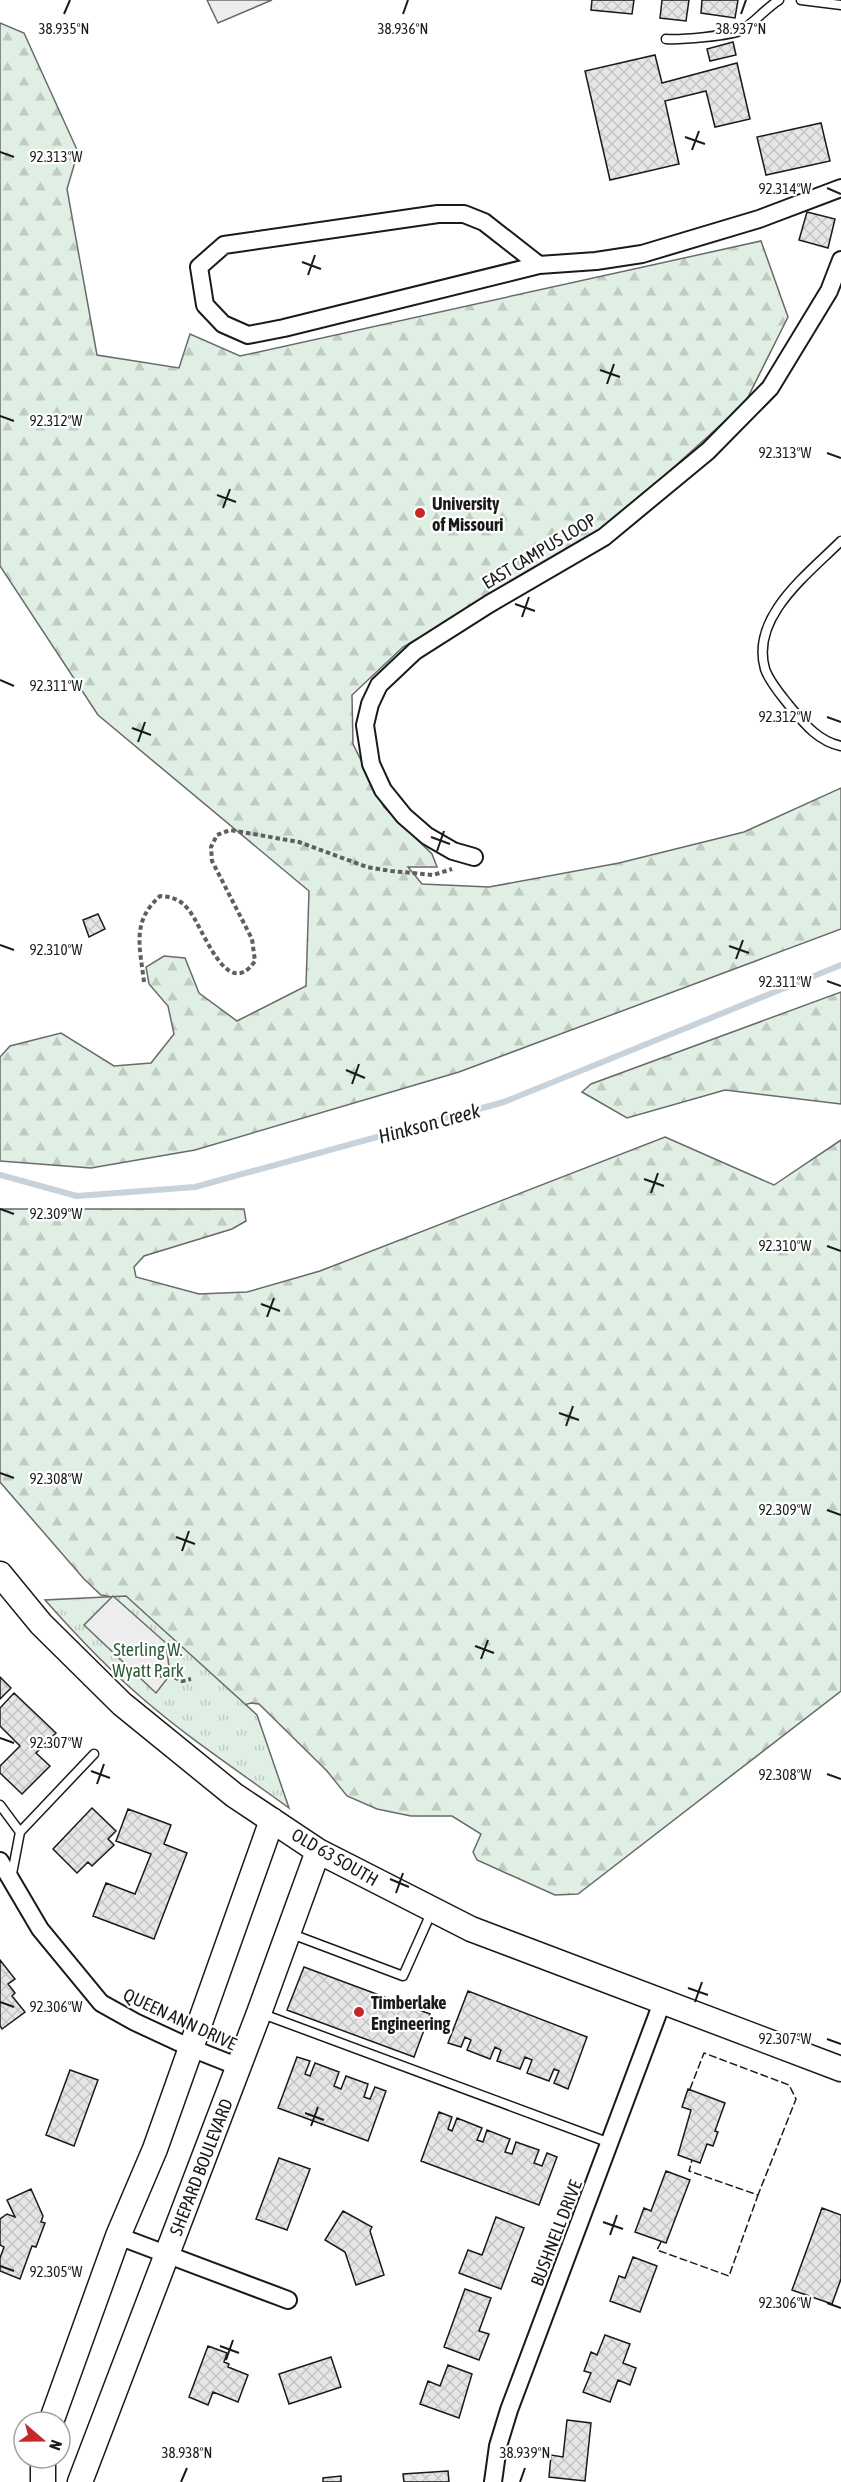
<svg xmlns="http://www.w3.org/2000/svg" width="841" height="2482" font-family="'Asap Condensed',sans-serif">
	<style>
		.forest { fill: url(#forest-firs); stroke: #6a6a6a; stroke-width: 1.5 }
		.park { fill: url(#park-tufts); stroke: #6a6a6a; stroke-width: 1.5 }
		.parking { fill: #ededed; stroke: #6a6a6a; stroke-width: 1.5 }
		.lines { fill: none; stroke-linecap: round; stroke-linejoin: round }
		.stream { stroke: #c6d2dc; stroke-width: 6 }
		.building { fill: url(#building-cross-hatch); stroke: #1a1a1a; stroke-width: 1.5 }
		.lane-casing { stroke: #1a1a1a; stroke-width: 11 }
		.street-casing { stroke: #1a1a1a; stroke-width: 20 }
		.secondary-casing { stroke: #1a1a1a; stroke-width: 27 }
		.path { stroke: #5f5f5f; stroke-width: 4; stroke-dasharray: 4.5 3; stroke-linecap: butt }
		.lane { stroke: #fff; stroke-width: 8 }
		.street { stroke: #fff; stroke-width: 16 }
		.secondary { stroke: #fff; stroke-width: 24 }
		.fence { stroke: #1a1a1a; stroke-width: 1.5; stroke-dasharray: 8 3; stroke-linecap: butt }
		.ticks { fill: none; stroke: #1a1a1a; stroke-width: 2 }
		.poi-dot { fill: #c62828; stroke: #fff; stroke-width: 2 }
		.labels { text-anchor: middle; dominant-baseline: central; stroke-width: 4.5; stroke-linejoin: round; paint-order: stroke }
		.poi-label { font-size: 18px; font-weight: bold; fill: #1a1a1a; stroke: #fff; text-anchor: start }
		.street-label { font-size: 18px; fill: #1a1a1a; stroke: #fff }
		.park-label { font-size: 18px; fill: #2b5a34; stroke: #fff }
		.water-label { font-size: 20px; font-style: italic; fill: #1a1a1a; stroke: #fff }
		.ticks-label { font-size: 15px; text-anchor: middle; fill: #1a1a1a; stroke: #fff; stroke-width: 4.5; stroke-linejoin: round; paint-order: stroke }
	</style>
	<defs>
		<pattern id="forest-firs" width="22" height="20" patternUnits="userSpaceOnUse" patternTransform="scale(1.5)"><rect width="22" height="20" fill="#e0efe3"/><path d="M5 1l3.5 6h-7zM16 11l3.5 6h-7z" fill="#c0ccc2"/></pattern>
		<pattern id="park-tufts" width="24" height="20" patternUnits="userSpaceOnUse" patternTransform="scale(1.5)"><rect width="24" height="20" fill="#e0efe3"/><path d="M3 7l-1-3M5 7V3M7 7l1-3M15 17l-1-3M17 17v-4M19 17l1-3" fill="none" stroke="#c0ccc2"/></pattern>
		<pattern id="building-cross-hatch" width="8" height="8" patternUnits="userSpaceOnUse" patternTransform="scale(1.5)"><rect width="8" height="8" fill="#e6e6e6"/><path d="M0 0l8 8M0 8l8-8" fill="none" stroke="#c5c5c5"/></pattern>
	</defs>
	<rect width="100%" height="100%" fill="#fff"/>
	<path class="forest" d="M0,23L24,33L78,152L67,189L97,355L179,368L190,334L240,356L761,241L788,317L745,403L602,532L403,647L352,695L353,744L384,807L432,854L437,867H408L422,884L489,887L619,863L744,832L841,788V929L459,1072L195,1150L91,1168L0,1161V1057L10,1046L61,1033L114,1066L151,1063L174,1034L168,1006L149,984L146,967L164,956L185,958L199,993L237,1021L306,986L309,891L98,715L0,566Z
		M841,992V1104L725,1090L627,1118L582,1092L591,1084Z
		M665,1137L774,1185L841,1140V1691L578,1894L555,1895L477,1860L473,1852L481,1834L452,1816H411L377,1809L347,1796L327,1771L259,1704L251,1703L241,1706L123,1599L101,1595L84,1579L0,1482V1209H244L246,1221L232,1229L144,1256L134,1267L136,1277L199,1294L247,1292L320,1271Z"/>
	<path class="park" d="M126,1596L257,1715L289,1808C240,1772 188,1738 142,1698C107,1668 76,1635 45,1600Z"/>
	<path class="parking" d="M207,0H272L218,23Z
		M113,1596L166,1643L170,1675L156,1693L84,1625Z"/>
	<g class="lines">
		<path class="stream" d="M0,1175L77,1196L195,1187L504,1102L841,965"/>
	</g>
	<path class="building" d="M592,0H634L632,14L591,10Z
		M662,0H689L686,21L660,18Z
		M702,0H738L735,18L701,13Z
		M733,42L736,55L710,61L707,49Z
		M655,55L662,83L737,63L750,119L715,127L706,91L665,101L679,164L610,180L585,71Z
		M821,123L830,161L766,175L757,137Z
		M807,212L835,219L828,248L799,240Z
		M98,914L105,929L89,937L83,920Z
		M0,1677L11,1688L0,1699Z
		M14,1693L56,1733L36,1753L50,1766L22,1794L0,1773V1766L20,1746L0,1726V1708Z
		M92,1808L116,1831L108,1839L114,1845L92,1866L88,1862L77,1873L53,1849Z
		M128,1809L171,1825L164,1844L187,1853L154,1939L93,1916L106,1883L135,1894L151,1854L116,1841Z
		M0,1960L15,1979L8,1984L15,1993L12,1996L25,2012L2,2029L0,2026Z
		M304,1967L430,2014L414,2057L287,2010Z
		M468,1991L587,2037L568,2089L554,2083L559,2071L554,2069L549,2081L527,2073L532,2060L525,2057L520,2069L497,2061L501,2050L495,2047L490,2059L467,2050L471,2040L465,2037L461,2047L448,2043Z
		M297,2057L310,2061L305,2074L310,2076L315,2063L339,2072L334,2086L341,2089L346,2076L368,2084L364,2097L370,2099L375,2087L386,2091L368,2141L278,2108Z
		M70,2070L98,2080L74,2146L46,2135Z
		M688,2089L725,2103L715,2131L718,2132L713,2146L707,2144L700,2163L678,2155L691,2110L682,2107Z
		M439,2112L452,2117L448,2129L452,2131L457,2118L482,2128L477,2140L483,2142L487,2130L510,2139L505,2152L512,2154L516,2142L539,2150L534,2163L542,2166L547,2153L557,2157L539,2205L421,2161Z
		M279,2158L310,2169L287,2230L256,2219Z
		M666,2171L690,2180L666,2243L635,2232L644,2208L651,2211Z
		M31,2189L43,2216L41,2222L45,2223L36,2247L32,2246L20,2279L0,2271V2258L4,2247L0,2245V2219L7,2214L15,2217L7,2200Z
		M822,2208L841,2215V2279L832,2304L792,2290Z
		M343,2211L372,2227L370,2231L384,2275L356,2285L345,2252L325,2240Z
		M496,2217L524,2228L501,2289L459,2273L468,2250L482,2255Z
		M633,2257L657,2266L640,2312L610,2301L619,2276L625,2278Z
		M465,2289L491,2298L479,2331L489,2334L479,2360L444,2347Z
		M605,2335L630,2344L623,2363L636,2368L630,2385L618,2380L610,2402L583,2392L591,2373L584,2371L591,2352L597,2355Z
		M208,2346L227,2353L224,2362L229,2364L228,2367L248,2375L238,2402L213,2392L208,2405L189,2397Z
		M331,2357L341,2387L289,2404L279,2374Z
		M448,2365L472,2374L459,2418L420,2404L428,2381L440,2386Z
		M567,2420L591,2423L585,2481L549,2477L551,2455L563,2457Z
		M448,2471L449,2482H404L403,2474Z
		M341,2476V2482H323V2478Z"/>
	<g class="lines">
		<g class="lane-casing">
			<path id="lane" d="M801,0L841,5
				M666,39C679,40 730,36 742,30C754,23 766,8 779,0
				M841,541C808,574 750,617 765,669C769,681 780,694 788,704C803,722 817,741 841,746
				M0,1805L20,1832L11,1879
				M20,1832L94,1754
				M289,1933L403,1976L432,1911
				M260,2013L610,2143"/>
		</g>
		<g class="street-casing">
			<path id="street" d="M539,265L484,222L464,214H438L224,245L199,267L205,305L223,324L248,335L284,328L539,265L596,261L642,254L759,219L841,188
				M474,857L453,851L427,836L404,816L383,790L371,764L365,725L370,704L379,685L415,651L489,604L604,537L708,451L770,388L829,291L841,260
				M0,1861L40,1929L101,2003L135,2022L191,2048L239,2067
				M118,2236L288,2300
				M493,2482L498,2446L509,2410L663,2000"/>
		</g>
		<g class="secondary-casing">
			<path id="secondary" d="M0,1574L41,1624L122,1704L234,1795L318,1851L471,1929L841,2069
				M51,2422L118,2236L155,2149L272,1820
				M43,2482V2458
				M80,2482L259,2013L318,1851"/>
		</g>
		<path class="path" d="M144,982C140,947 131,922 160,896C172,897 180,899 188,909C203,926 226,1003 255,961L252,939L212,861L211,847L217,835L230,830L299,842L367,867L391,871L433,875L452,869
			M160,1676L170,1675L182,1681L191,1679"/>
		<use href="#lane" class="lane"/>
		<use href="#street" class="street"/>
		<use href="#secondary" class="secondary"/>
		<path class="fence" d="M690,2089L704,2053L789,2085L796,2099L758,2195L689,2171L692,2160
			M661,2242L657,2250L729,2276L758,2195"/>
	</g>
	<path class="ticks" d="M64,14L70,0M403,14L408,0M741,14L746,0M685,137L705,144M692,150L699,131M0,152L14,157M827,188L841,194M302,262L321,269M308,275L315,255M600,370L620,377M607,384L614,364M0,416L14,421M827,453L841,458M217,495L236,502M223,508L230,489M515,604L535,611M522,617L529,597M0,680L14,686M827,717L841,722M132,728L151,735M138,742L145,722M431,837L450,844M437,851L444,831M0,945L14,950M729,946L749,953M736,959L743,940M827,981L841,986M346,1070L365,1078M352,1084L359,1064M644,1179L664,1186M651,1193L658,1173M0,1209L14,1214M827,1246L841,1251M261,1304L280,1311M267,1317L274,1298M559,1413L579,1420M566,1426L573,1406M0,1473L14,1478M827,1510L841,1515M176,1537L195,1544M182,1551L189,1531M475,1646L494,1653M481,1659L488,1640M0,1738L14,1743M91,1771L110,1778M827,1774L841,1779M97,1784L104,1764M390,1879L409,1887M396,1893L403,1873M688,1988L708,1995M0,2002L14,2007M695,2002L702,1982M827,2039L841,2044M305,2113L324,2120M311,2126L318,2107M603,2222L623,2229M610,2235L617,2215M0,2266L14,2271M827,2303L841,2308M220,2346L239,2353M226,2360L233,2340M181,2482L187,2468M520,2482L525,2468"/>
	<g class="poi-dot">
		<circle cx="420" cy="513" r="6"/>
		<circle cx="359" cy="2012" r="6"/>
	</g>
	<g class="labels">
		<g class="poi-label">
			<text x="432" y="503">University<tspan x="432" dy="21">of Missouri</tspan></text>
			<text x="371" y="2002">Timberlake<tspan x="371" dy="21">Engineering</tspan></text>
		</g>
		<g class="street-label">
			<text transform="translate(539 551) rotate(-31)">EAST CAMPUS LOOP</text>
			<text transform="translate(335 1857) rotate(30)">OLD 63 SOUTH</text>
			<text transform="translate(180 2019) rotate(25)">QUEEN ANN DRIVE</text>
			<text transform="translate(201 2167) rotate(-69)">SHEPARD BOULEVARD</text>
			<text transform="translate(556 2233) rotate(-69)">BUSHNELL DRIVE</text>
		</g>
		<g class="park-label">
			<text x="148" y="1649">Sterling W.<tspan x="148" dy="21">Wyatt Park</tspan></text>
		</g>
		<g class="water-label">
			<text transform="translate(429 1123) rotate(-15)">Hinkson Creek</text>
		</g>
	</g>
	<g class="ticks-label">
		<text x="64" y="34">38.935°N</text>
		<text x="403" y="34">38.936°N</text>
		<text x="741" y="34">38.937°N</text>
		<text x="56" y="162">92.313°W</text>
		<text x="785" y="194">92.314°W</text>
		<text x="56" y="426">92.312°W</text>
		<text x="785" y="458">92.313°W</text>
		<text x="56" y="691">92.311°W</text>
		<text x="785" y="722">92.312°W</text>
		<text x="56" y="955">92.310°W</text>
		<text x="785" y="987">92.311°W</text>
		<text x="56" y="1219">92.309°W</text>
		<text x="785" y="1251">92.310°W</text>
		<text x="56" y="1484">92.308°W</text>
		<text x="785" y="1515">92.309°W</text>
		<text x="56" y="1748">92.307°W</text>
		<text x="785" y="1780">92.308°W</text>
		<text x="56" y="2012">92.306°W</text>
		<text x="785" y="2044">92.307°W</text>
		<text x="56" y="2277">92.305°W</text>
		<text x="785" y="2308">92.306°W</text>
		<text x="187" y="2458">38.938°N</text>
		<text x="525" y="2458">38.939°N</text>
	</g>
	<g transform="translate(42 2440) rotate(110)"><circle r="28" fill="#ffffff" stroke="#a3a3a3" stroke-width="1.5"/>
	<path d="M0-4.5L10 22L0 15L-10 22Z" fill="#c62828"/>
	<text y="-9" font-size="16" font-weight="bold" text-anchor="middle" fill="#1a1a1a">N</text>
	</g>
</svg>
